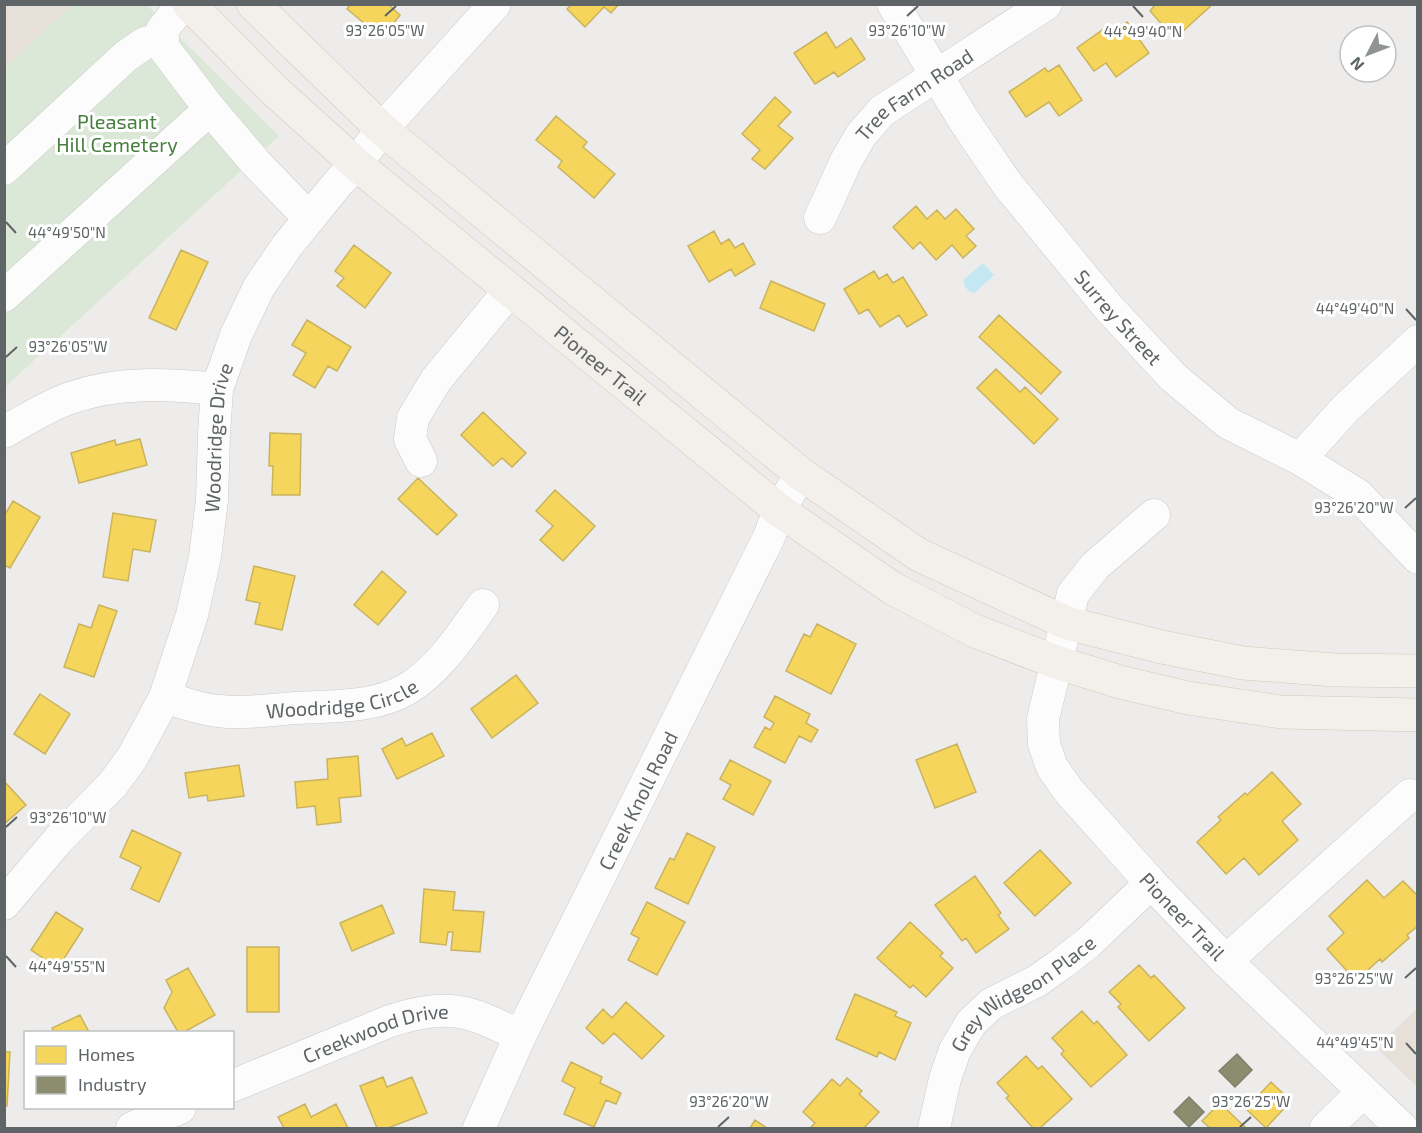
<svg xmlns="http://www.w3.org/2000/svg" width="1422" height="1133" font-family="'Exo 2',sans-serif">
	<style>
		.commercial { fill: #e6e0d9 }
		.green { fill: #dce8d7 }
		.water { fill: #c3e8f3 }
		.homes { fill: #f6d55c; stroke: #c9b35f; stroke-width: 1.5 }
		.industry { fill: #8c8c6e; stroke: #7e806c; stroke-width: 1.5 }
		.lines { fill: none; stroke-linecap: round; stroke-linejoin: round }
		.minor-casing { stroke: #cbcaca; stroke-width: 33 }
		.major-casing { stroke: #d3c8bb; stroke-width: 34 }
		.minor { stroke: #fcfcfc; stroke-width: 32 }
		.major { stroke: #f3efea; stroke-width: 33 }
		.ticks { fill: none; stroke: #5f6467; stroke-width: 2 }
		.labels { text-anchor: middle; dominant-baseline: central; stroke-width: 6; stroke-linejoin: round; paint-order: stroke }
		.street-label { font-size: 20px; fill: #5f6467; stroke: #fff }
		.park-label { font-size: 20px; fill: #477f3e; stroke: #fff }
		.ticks-label { font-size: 15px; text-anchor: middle; fill: #5f6467; stroke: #fff; stroke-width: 6; stroke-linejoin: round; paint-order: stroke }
	</style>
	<rect width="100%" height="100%" fill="#eeecea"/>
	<path class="commercial" d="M5,5H72L5,67Z
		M1417,1009V1087L1376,1047Z"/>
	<path class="green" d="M72,5H147L279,136L5,387V67Z"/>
	<path class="water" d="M983,263L994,275L975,293C967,291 965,288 963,280Z"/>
	<path class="homes" d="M351,4H388L400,15L382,38L347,9Z
		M572,4H619L611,13L604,7L585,27L567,9Z
		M1213,4L1181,33L1173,23L1166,29L1150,11L1156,4Z
		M1127,22L1149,53L1116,77L1106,63L1094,71L1077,48L1105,28L1110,34Z
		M826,32L836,48L851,38L865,59L838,77L834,72L815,84L794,53Z
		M1059,65L1082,100L1059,116L1049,102L1026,117L1009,92L1045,68L1048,72Z
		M775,97L791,112L778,126L793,138L765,169L752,159L760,150L742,134Z
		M556,116L587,142L583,147L615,174L594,198L558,167L562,161L536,140Z
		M916,206L927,219L937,210L945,219L956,209L974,229L966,236L976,246L963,258L952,245L936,260L920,242L913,249L893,227Z
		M714,231L721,244L729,239L735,248L743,243L755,264L735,276L731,269L709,282L688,246Z
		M354,245L391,273L365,308L337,286L344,278L335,271Z
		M181,250L208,262L176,330L149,318Z
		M874,271L879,279L887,274L893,283L903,277L927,315L907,327L899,315L880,327L868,309L859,314L844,289Z
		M771,281L825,304L814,331L760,308Z
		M999,315L1061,372L1041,394L979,337Z
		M307,320L351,347L337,371L328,366L315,388L293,375L306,353L292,345Z
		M996,369L1020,392L1025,387L1058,419L1034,444L977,388Z
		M483,412L526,453L512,467L502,458L493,466L461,435Z
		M270,433L301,434L300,495H272L273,466H269Z
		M140,439L147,465L79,483L71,453L115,440L116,445Z
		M418,478L457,515L437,535L398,499Z
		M555,490L595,526L563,561L540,540L553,526L536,511Z
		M13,501L40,517L10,568L4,565V516Z
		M113,513L156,520L150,552L133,549L128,581L103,577Z
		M254,566L295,576L282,630L255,624L260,603L246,600Z
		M382,571L406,592L378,625L354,605Z
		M99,605L117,611L94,677L64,667L79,624L91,628Z
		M817,624L856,644L831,694L786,671L804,634L810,637Z
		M516,675L538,703L492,738L471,709Z
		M40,694L70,714L45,754L14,734Z
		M775,696L810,714L806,723L818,730L811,742L799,736L785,763L754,747L765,727L770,730L774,723L764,717Z
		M432,733L444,756L397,779L382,749L402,738L406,746Z
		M957,744L976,792L935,808L916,760Z
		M358,756L361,796L339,798L341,822L317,825L315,806L297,808L295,782L328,779L327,759Z
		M730,760L771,781L753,815L723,799L731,785L720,779Z
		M239,765L244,796L208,801L207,795L189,798L185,773Z
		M1272,772L1301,804L1282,821L1298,840L1259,875L1244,858L1226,874L1197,842L1221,820L1218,817L1245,793L1247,795Z
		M4,781L26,805L4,824Z
		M132,830L181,853L159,902L131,889L141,867L120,857Z
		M687,833L715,847L688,904L655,888L670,858L674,860Z
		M1040,850L1071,883L1035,916L1004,883Z
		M975,876L1001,913L998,915L1009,929L976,953L966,938L962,941L935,905Z
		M1367,880L1384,898L1403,881L1418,896V926L1407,935L1409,938L1382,962L1380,959L1356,981L1327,949L1344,933L1329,916Z
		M424,889L455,892L453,910L484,912L480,952L451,950L453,932H448L446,945L420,942Z
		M647,902L685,922L657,975L628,960L639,938L631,934Z
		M382,905L394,933L352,951L340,923Z
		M56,912L83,929L58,968L31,950Z
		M910,922L943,953L940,956L953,968L926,997L913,985L910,988L877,958Z
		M247,947H279V1012H247Z
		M1139,965L1151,978L1154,975L1185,1008L1149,1041L1118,1007L1121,1004L1109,992Z
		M188,968L215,1015L184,1032H178L164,1008L172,992L166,980Z
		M855,994L897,1012L895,1016L911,1023L895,1060L879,1052L877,1057L836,1039Z
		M626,1002L664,1036L642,1059L614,1033L603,1044L586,1028L603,1009L612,1018Z
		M1082,1011L1094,1024L1097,1021L1127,1055L1091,1087L1061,1054L1064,1051L1052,1038Z
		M80,1015L89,1032H54L52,1028Z
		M4,1052H10L7,1106H4Z
		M1026,1056L1038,1069L1042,1066L1072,1099L1040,1128H1033L1006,1098L1009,1096L997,1083Z
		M571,1062L602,1077L600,1083L621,1093L616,1104L606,1100L594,1127L564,1114L575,1088L562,1081Z
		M383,1077L387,1087L412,1077L427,1113L388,1128H377L360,1086Z
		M847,1078L862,1091L859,1094L879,1112L864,1128H810L815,1123L803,1112L832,1079L840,1086Z
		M1271,1082L1291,1101L1266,1128L1246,1109Z
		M1220,1103L1246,1128H1210L1202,1121Z
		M305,1104L311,1117L336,1104L348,1128H284L278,1117Z
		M755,1120L767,1128H750Z"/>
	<path class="industry" d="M1237,1054L1252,1070L1235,1087L1219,1071Z
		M1189,1097L1204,1112L1189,1127L1174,1112Z"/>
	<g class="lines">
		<g class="minor-casing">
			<g id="minor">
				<path d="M183,4L162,30L163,47L210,109L256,163L309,218"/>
				<path id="s1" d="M893,4L965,122L1007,184L1108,307L1173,377L1228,423L1300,459L1358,495L1418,558"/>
				<path d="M4,169L126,56L145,43L163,38"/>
				<path id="s2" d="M820,218L846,161L861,135L882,111L1046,4"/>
				<path d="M4,296L210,109"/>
				<path d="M4,432C26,420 47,406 70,398C118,381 168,384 217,389"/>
				<path d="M1300,459L1346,408L1418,341"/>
				<path d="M421,461L410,439L413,418L436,380L510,290"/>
				<path id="s3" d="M1154,515L1095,566L1073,594L1043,719L1044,744L1052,767L1068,790L1151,883L1226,961L1402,1128"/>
				<path id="s4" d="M165,697C182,703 200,709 218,711C244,714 270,710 295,708C331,706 375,708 407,689C440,669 461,635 483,605"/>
				<path id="s5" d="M4,904L59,839L113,784L132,758L165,697L192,615L205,557L212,500L214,434L217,389L236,335L259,287L287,246L338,183L356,164L382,129L495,4"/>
				<path d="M1226,961L1410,795"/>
				<path id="s6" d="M232,1086L390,1021C448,1003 467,1009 520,1036"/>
				<path d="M132,1128L180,1108"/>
				<path id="s7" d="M479,1128L520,1036L769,537L779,510L801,474"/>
				<path id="s8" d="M934,1128L945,1079L955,1050L971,1023L991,1004L1037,981L1061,964L1088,943L1151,883"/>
				<path d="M1326,1128L1363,1092"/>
			</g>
		</g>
		<g class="major-casing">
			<g id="major">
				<path id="s9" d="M189,4L275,91L356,164L779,510L892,588L975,631L1056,662L1120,682L1188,698L1281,712L1418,715"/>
				<path d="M253,4L382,129L801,474L919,555L1067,623L1162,647L1243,663L1335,670L1418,671"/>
			</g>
		</g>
		<use href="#minor" class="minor"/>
		<use href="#major" class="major"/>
	</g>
	<path class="ticks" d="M1133,6L1143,17M385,16L396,6M907,16L918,6M6,222L16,233M1406,309L1416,320M6,357L17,347M1405,508L1416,498M6,827L17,817M6,956L16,967M1405,978L1416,968M1406,1043L1416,1054M718,1127L729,1117M1240,1127L1251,1117"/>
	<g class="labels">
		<g class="street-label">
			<text stroke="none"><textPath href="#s2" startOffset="160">Tree Farm Road</textPath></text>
			<text stroke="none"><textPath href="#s1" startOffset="387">Surrey Street</textPath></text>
			<text stroke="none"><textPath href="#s9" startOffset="548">Pioneer Trail</textPath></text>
			<text stroke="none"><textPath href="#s5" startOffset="530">Woodridge Drive</textPath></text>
			<text stroke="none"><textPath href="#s4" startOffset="180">Woodridge Circle</textPath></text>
			<text stroke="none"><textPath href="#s7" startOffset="364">Creek Knoll Road</textPath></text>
			<text stroke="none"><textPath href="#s3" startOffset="490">Pioneer Trail</textPath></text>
			<text stroke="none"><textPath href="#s8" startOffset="171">Grey Widgeon Place</textPath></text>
			<text stroke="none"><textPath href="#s6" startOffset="154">Creekwood Drive</textPath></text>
		</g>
		<g class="park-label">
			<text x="117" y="121">Pleasant<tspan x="117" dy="23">Hill Cemetery</tspan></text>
		</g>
	</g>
	<g class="ticks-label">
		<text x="385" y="36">93°26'05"W</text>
		<text x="907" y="36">93°26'10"W</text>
		<text x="1143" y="37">44°49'40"N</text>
		<text x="67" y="238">44°49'50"N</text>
		<text x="1355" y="314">44°49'40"N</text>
		<text x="68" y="352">93°26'05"W</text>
		<text x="1354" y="513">93°26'20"W</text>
		<text x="68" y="823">93°26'10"W</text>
		<text x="67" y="972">44°49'55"N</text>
		<text x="1354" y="984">93°26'25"W</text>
		<text x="1355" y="1048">44°49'45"N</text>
		<text x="729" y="1107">93°26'20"W</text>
		<text x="1251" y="1107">93°26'25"W</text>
	</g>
	<rect width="1422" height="1133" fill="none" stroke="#5f6467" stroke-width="12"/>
	<rect x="24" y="1031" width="210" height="78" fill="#ffffff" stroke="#bfc1c2" stroke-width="1.5"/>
	<rect x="36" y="1046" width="30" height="18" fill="#f6d55c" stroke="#bfc1c2" stroke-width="1.5"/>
	<text x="78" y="1061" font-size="18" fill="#5f6467">Homes</text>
	<rect x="36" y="1076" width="30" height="18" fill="#8c8c6e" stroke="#bfc1c2" stroke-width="1.5"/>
	<text x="78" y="1091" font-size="18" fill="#5f6467">Industry</text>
	<g transform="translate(1368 54) rotate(228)"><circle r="28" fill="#ffffff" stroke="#bfc1c2" stroke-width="1.5"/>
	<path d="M0-4.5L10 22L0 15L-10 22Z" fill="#919495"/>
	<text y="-9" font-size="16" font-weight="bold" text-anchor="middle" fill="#5f6467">N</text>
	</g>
</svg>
